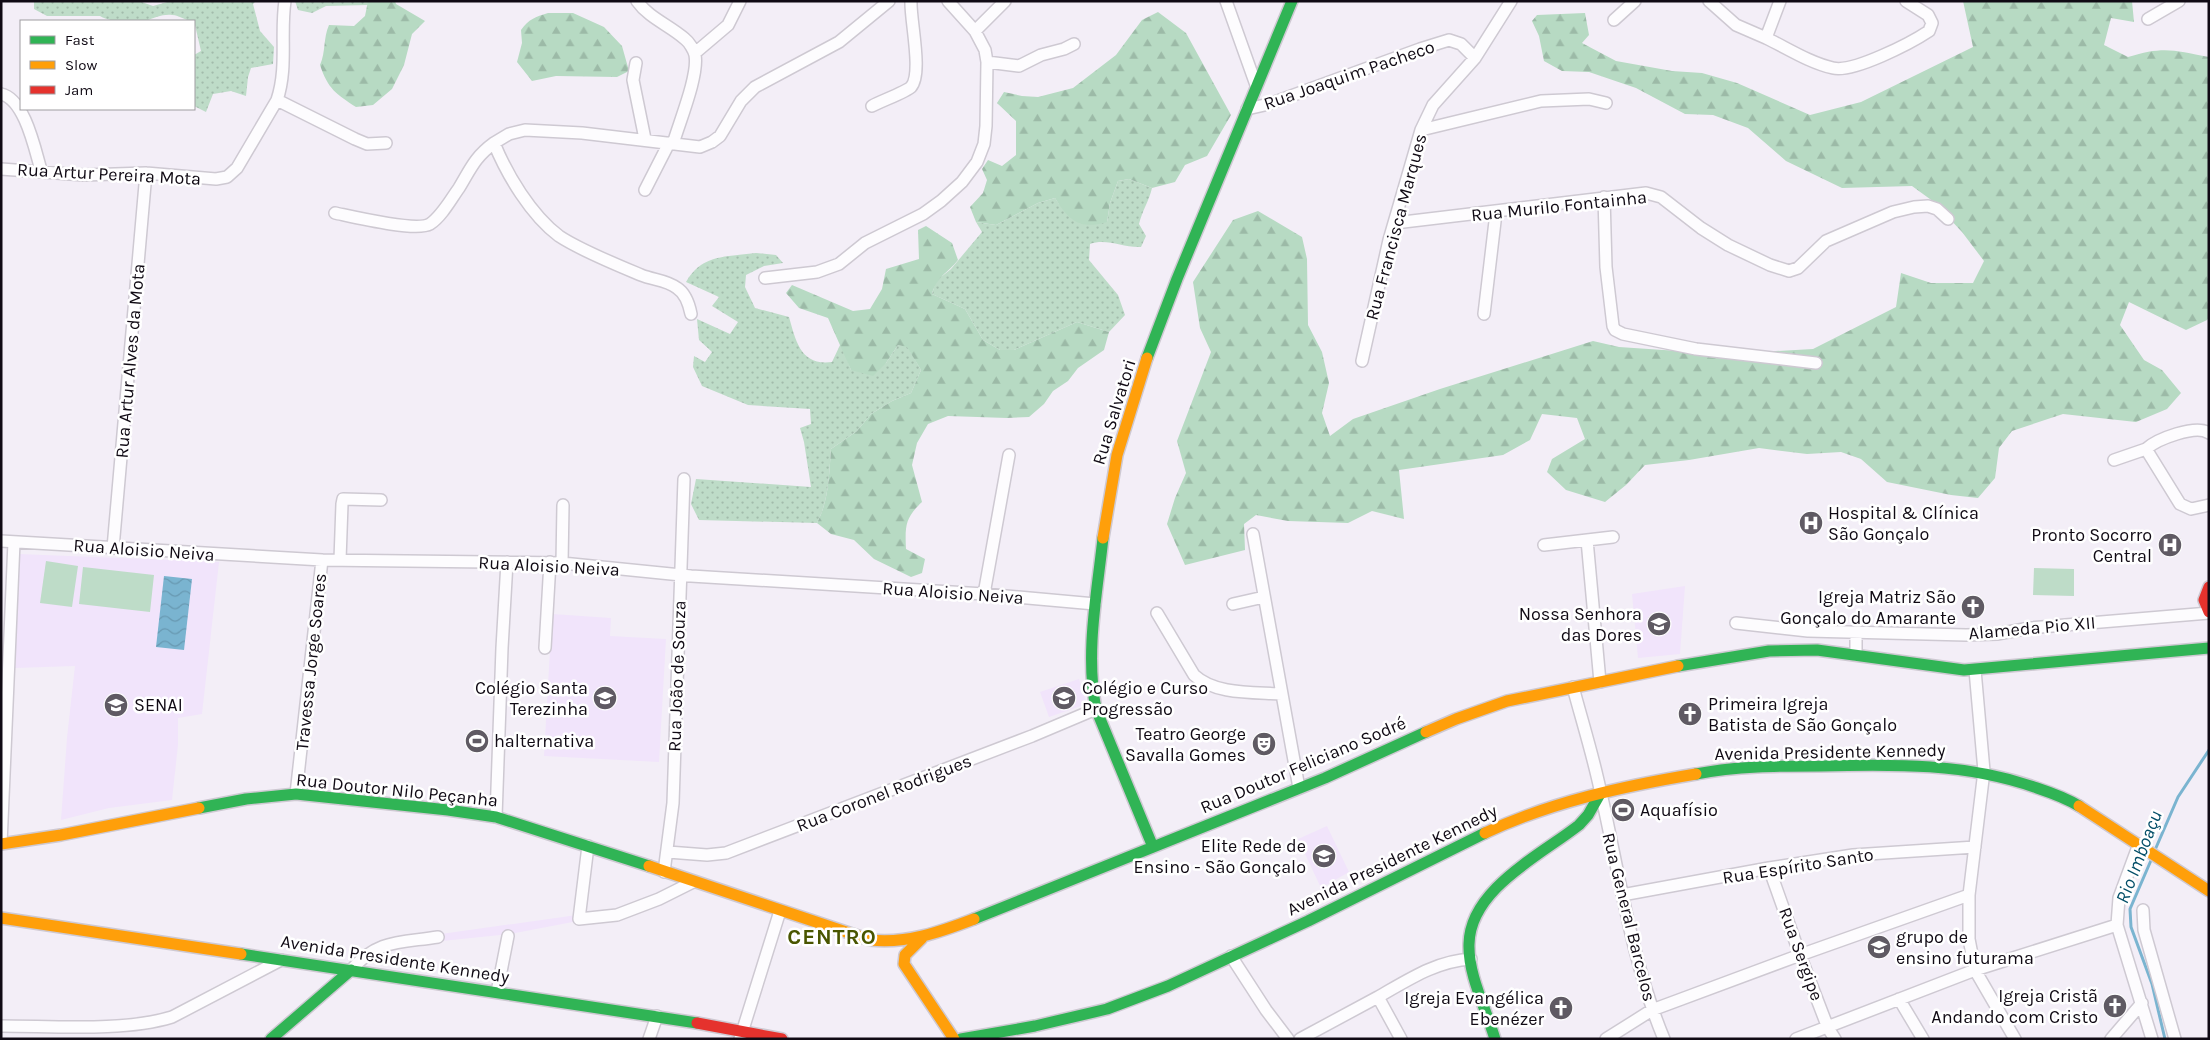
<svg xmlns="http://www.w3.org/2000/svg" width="2210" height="1040" font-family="Karla,sans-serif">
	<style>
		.built { fill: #f1e4fb }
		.grass { fill: url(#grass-dots) }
		.forest { fill: url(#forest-firs) }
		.pitch { fill: #bedcc8 }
		.water { fill: url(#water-waves) }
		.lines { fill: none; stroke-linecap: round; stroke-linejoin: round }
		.stream { stroke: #7ab4d0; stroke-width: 3 }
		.street-casing { stroke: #cec9d2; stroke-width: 14 }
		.fast-casing { stroke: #cec9d2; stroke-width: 14 }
		.slow-casing { stroke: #cec9d2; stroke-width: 14 }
		.jam-casing { stroke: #cec9d2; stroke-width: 14 }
		.street { stroke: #fdfcfe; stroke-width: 11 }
		.fast { stroke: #30b455; stroke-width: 11 }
		.slow { stroke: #ff9f0a; stroke-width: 11 }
		.jam { stroke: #e5322d; stroke-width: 11 }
		.labels { text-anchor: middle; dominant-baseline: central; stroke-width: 5; stroke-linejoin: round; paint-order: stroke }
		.street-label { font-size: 18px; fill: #100a14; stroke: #fff }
		.poi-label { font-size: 18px; fill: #100a14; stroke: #fff; text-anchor: end }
		.water-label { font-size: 19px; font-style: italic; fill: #034e68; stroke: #fff }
		.district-label { font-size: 22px; font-weight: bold; letter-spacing: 1px; fill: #495500; stroke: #fff }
	</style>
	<defs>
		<pattern id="grass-dots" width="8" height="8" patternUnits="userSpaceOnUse" patternTransform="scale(1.25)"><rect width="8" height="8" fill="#bedcc8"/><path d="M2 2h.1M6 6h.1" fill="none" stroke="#a2bbab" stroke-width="1.8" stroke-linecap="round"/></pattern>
		<pattern id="forest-firs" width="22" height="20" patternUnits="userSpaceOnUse" patternTransform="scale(1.25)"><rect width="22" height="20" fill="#b7dac3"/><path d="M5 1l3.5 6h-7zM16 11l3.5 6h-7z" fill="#9cbaa7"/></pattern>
		<pattern id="water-waves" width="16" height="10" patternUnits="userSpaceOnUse" patternTransform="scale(1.25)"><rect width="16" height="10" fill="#7ab4d0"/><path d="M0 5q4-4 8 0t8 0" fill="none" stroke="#6899b2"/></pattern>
	</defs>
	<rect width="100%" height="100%" fill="#f3eef7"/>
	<path class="built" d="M19,554L219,562L202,714L178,718V745L172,800L109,808L61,820L67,738L75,666L15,668Z
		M1685,586L1680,654L1638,658L1632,594Z
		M552,614L611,618L610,636L666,639L659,762L544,756Z
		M1079,679L1087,704L1049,717L1040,692Z
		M1327,826L1349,872L1321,888L1298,839Z
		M577,915L578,921L510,934L442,941L441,934Z"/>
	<path class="grass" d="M34,1H139L153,6L171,1H256L253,4L260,31L274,47L273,64L251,68L248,77L246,96L231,91L213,94L206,112L194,106V55L201,51L194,21C184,21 180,15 172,15C162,14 155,18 145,21C135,24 109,22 100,16H47L34,9Z
		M295,1H368V5L326,6L312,13L298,10Z
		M1129,179L1152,188C1149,201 1142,211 1139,224L1146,236L1141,247C1123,248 1107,238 1090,244L1089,260L1118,295L1125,315L1109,332L1077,322L1014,350H1000L983,340L965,309L932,294L936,281L951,269L982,232L976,222L996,225L1038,203L1055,198L1059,204L1107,222L1110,203L1118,181Z
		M756,253L776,255L783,263L764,266L746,275L745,287L755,308L789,317C796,342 801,366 832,362L841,343L851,370L886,363L898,345L907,346L921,370L911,393L892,401L871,414L857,431L831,449C829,475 829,500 817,523L699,520L691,504L696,479L811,487L804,442L800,428L811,424L810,409L748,405L702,386L693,367L694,356L705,362L712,352L699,340L697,319L730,334L738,322L712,306L719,297L686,282C702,254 726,257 756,253Z"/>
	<path class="forest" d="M368,1H395L396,4L425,21L412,34L404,65L392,89L373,105L356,107C336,94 328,89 320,65C326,52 323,38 329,25L354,26L365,16Z
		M1963,1H2132L2134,22L2111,18L2104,45L2128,57C2163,46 2174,50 2209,57V317L2207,320L2186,330L2129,302L2120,325L2144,360L2162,370L2181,393L2167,409L2136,422L2063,414L2012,431L1999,448L1995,478L1978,498L1951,495L1887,482L1861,459L1841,452L1807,454L1759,448L1689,460L1645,465L1626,485L1605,502L1566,490L1547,472L1552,459L1585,439L1577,418L1542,414L1530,440L1503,455L1399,470L1404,519L1372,511L1348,523L1288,521L1256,515L1244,524L1245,550L1185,565L1167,524L1175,498L1186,473L1177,441L1211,352L1200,328L1193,282L1233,220L1258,211L1302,237L1307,259L1308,325L1322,352L1329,383L1322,413L1330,436L1353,419L1440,389L1593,341L1619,347L1723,354L1813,349L1896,307L1901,273L1931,283H1973L1984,261L1962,232L1934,202L1912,186L1842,188L1786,161L1748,128L1713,115L1685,114L1636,88L1589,72L1562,71L1544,61L1539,36L1532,21L1537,15L1585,13L1589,35L1582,43L1616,61L1672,71L1702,73L1737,83L1810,115L1861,102L1973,47Z
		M1158,12L1186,33L1231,115L1207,156L1185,165L1175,182L1152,188L1129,179L1118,181L1110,203L1107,222C1080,230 1069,221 1055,198L1038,203L996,225L976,222L970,207L983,193L987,180L982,169L988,160L1002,166L1016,155V121L997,103L1004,92L1022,96L1038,97L1073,88L1116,55L1142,20Z
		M548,13H573L604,27L622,46L629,71L617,77L556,76L532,81L517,62L522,43L521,30C529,19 535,17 548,13Z
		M926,226L952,243L958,260C947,274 937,276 932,294L965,309L983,340L1000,350H1014L1077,322L1109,332L1104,350L1078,368L1068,381L1053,391L1044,404L1029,417L1007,418L948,416L928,424L917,443L912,465L922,502C905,518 905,526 906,549L925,559L922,573L911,577L874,559L854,540L831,534L817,523C829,500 829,475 831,449L857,431L871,414L892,401L911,393L921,370L907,347L898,345L886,363L873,376L851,370L828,318L799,308L786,293L792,285L853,311L870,309L882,289L886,269L919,259L918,230Z"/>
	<path class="pitch" d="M46,561L78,566L72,607L40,603Z
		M83,567L154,575L150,612L79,604Z
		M2034,568L2074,569V596L2033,595Z"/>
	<path class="water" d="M164,576L192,579L184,650L156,647Z"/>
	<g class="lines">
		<path class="stream" d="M2155,850L2178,797L2209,750
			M2152,858L2130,909L2131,927L2152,984L2165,1039"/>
		<g class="street-casing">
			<path id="street" d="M637,1C649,18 669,25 685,39C689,42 694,50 695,55C699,75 679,123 673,144
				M1226,1L1256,85
				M1709,1L1736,25L1766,38L1780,1
				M2148,19L2179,1
				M1614,20L1635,1
				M975,31L1005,1
				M1766,38C1787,48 1810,63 1833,68C1853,73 1911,43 1929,31L1932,23L1928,15L1906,1
				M695,53L728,25L740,1
				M987,62L1019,66L1041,55L1064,49L1074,44
				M636,63L633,80L645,139
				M1,94C25,99 35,150 41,170
				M277,100L355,139L367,144L386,143
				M872,106C881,101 906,92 911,87C923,74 910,19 911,1
				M1247,109L1269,104L1420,49L1449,40L1461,44L1475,58
				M1421,130L1541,101L1589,99L1606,103
				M1,169L84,175L146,173L216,179L227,177L237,168L277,100C288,67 280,34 285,1
				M645,190L669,143
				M1604,197L1606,267L1613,326L1615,330L1623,334L1696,349L1816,363
				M335,213C354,217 416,232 430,224C442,216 451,199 459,188C471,168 475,157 494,143
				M1395,223L1646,193L1661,197L1701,228L1728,245L1770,265L1789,271L1798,268L1826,241L1893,212L1914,207L1928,206L1937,209L1948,219
				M765,278L817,272L839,264L865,243L923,214L941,201L962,182L977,162L984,144L986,126L987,62L985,50L975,31L948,1
				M691,314C689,304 685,293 677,288C667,280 653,280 641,275C617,265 580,250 559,236C531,215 507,175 494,143L509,134L525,130L582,133L700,147L712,142L720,136L741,101L755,87L839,42L889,1
				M1484,314L1496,213
				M1362,361L1389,240L1421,130L1433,105L1475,58L1511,1
				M2146,449C2157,439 2196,424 2209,433
				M2114,460L2146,449L2180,504L2191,509L2209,505
				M1253,534L1299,788
				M1587,540L1600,682
				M1,541L322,560L562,563L691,576L984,594L1095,604
				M1544,545L1613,537
				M113,548L146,173
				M340,560L342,504L343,499L381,500
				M562,563L563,505
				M984,594L1009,455
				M1233,604L1264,597
				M1157,613L1194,675C1215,695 1254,692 1282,694
				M1736,623L1808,631L1966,635L1997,634L2030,628L2209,613
				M1856,633V655
				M545,648L550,562
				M1975,670L1984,771L1969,895V939L1975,970L2015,1039
				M1573,687C1581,717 1590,746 1597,776C1618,863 1629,955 1664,1039
				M296,794L322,560
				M496,817L502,648L507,562
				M1,844L14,542
				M2139,844L2119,898L2117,925L2152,1039
				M588,846L579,919L617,915L659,899L693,882
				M668,852L707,855L726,853L1032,736L1096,709
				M1769,868L1800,955L1828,1028L1835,1039
				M664,872L673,803L684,479
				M1622,895L1769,868L1853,855L1975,847
				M2143,910L2144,930L2175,1039
				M1231,956L1266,1010L1288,1039
				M351,970C378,939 400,943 438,937
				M497,992L508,936
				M1378,997C1408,980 1436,961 1471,959
				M1899,999L1923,1039
				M1,1026C53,1026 123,1032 172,1017L281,960
				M649,1039L657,1016
				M740,1039L780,911
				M1300,1039L1378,997L1401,1039
				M1606,1039L1652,1010L1800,955L1969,895
				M1796,1039L1975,970L2117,925
				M2111,1039L2142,1003"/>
		</g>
		<g class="fast-casing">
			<path id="fast" d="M1147,358L1177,279L1292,1
				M1103,538C1097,594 1085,653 1096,709L1153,847
				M1678,666L1769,651L1817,650L1964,670L2209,648
				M1696,774C1737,766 1778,766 1820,766C1894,764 1967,763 2037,788C2052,793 2066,798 2079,806
				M199,808L246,799L296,794L448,810L496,817L649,866
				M974,919L1325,778L1426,732
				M241,954L697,1023
				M271,1039L351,970
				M961,1039L1035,1026L1107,1009L1168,986L1308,921L1485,833
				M1495,1039C1486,1009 1468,975 1469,944C1470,889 1541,855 1579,825L1588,815L1600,794"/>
		</g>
		<g class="slow-casing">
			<path id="slow" d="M1103,538L1117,455L1147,358
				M1426,732L1456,719L1507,701L1678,666
				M2079,806L2209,891
				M1485,833C1551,802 1624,786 1696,774
				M1,844L61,835L199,808
				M649,866L870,940C907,944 940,932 974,919
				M1,918L241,954
				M922,938L905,955L904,964L954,1039"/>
		</g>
		<g class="jam-casing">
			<path id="jam" d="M2209,587L2204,600L2209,612
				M697,1023L782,1039"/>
		</g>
		<use href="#street" class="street"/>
		<use href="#fast" class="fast"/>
		<use href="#slow" class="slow"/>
		<use href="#jam" class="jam"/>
	</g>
	<defs>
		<g id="hospital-disc" transform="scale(1.25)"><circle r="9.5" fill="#5f5a63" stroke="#fff"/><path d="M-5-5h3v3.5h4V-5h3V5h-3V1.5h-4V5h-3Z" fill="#fff"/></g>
		<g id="church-disc" transform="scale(1.25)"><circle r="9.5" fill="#5f5a63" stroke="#fff"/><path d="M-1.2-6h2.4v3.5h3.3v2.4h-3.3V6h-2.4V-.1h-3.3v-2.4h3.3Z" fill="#fff"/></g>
		<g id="school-disc" transform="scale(1.25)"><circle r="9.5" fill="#5f5a63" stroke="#fff"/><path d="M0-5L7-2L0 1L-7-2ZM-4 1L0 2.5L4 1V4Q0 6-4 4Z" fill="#fff"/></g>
		<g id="university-disc" transform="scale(1.25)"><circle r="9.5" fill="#5f5a63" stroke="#fff"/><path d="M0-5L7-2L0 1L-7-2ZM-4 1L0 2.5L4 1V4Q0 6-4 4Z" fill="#fff"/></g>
		<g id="stadium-disc" transform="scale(1.25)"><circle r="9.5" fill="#5f5a63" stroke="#fff"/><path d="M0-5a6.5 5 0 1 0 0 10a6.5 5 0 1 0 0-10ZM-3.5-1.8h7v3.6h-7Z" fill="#fff"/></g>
		<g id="theatre-disc" transform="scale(1.25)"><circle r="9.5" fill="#5f5a63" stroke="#fff"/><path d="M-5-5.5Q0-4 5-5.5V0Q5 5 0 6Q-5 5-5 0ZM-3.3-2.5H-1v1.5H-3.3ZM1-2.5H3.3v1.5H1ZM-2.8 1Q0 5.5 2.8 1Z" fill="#fff"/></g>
	</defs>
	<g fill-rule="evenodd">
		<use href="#hospital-disc" x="1811" y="523"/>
		<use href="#hospital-disc" x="2170" y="545"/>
		<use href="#church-disc" x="1973" y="607"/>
		<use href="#school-disc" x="1659" y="624"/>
		<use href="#school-disc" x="605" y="698"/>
		<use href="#school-disc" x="1064" y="698"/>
		<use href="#university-disc" x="116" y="705"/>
		<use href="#church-disc" x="1690" y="714"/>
		<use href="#stadium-disc" x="477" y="741"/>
		<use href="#theatre-disc" x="1264" y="744"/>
		<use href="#stadium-disc" x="1623" y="810"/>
		<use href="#school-disc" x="1324" y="856"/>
		<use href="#university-disc" x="1879" y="947"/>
		<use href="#church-disc" x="2115" y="1006"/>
		<use href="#church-disc" x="1561" y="1008"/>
	</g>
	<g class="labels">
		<g class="street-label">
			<text transform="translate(1349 75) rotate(-19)">Rua Joaquim Pacheco</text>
			<text transform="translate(109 174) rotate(3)">Rua Artur Pereira Mota</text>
			<text transform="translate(1559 206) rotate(-6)">Rua Murilo Fontainha</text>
			<text transform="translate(1396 227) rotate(-75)">Rua Francisca Marques</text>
			<text transform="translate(130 361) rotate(-85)">Rua Artur Alves da Mota</text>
			<text transform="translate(1114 412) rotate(-73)">Rua Salvatori</text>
			<text transform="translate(144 550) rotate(4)">Rua Aloisio Neiva</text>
			<text transform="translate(549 566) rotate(3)">Rua Aloisio Neiva</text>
			<text transform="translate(953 593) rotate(4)">Rua Aloisio Neiva</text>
			<text transform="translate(2032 628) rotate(-5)">Alameda Pio XII</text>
			<text transform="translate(311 662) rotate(-84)">Travessa Jorge Soares</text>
			<text transform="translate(677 676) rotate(-88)">Rua João de Souza</text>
			<text transform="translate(1830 752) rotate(-1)">Avenida Presidente Kennedy</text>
			<text transform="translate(1303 765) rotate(-23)">Rua Doutor Feliciano Sodré</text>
			<text transform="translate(397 790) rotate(6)">Rua Doutor Nilo Peçanha</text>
			<text transform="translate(884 793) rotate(-21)">Rua Coronel Rodrigues</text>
			<text transform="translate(1392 860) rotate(-26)">Avenida Presidente Kennedy</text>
			<text transform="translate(1798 866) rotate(-9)">Rua Espírito Santo</text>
			<text transform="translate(1629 917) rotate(76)">Rua General Barcelos</text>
			<text transform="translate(1801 954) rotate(70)">Rua Sergipe</text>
			<text transform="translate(395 959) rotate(9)">Avenida Presidente Kennedy</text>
		</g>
		<g class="poi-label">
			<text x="1828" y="513" text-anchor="start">Hospital &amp; Clínica<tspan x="1828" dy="21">São Gonçalo</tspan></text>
			<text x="2152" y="535">Pronto Socorro<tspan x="2152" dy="21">Central</tspan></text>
			<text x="1956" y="597">Igreja Matriz São<tspan x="1956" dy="21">Gonçalo do Amarante</tspan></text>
			<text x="1642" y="614">Nossa Senhora<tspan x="1642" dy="21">das Dores</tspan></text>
			<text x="588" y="688">Colégio Santa<tspan x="588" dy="21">Terezinha</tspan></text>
			<text x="1082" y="688" text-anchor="start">Colégio e Curso<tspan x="1082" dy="21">Progressão</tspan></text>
			<text x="1708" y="704" text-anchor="start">Primeira Igreja<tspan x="1708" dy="21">Batista de São Gonçalo</tspan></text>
			<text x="134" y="705" text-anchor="start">SENAI</text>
			<text x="1246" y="734">Teatro George<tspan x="1246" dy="21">Savalla Gomes</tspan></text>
			<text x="494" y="741" text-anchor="start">halternativa</text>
			<text x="1640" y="810" text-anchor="start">Aquafísio</text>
			<text x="1306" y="846">Elite Rede de<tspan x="1306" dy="21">Ensino - São Gonçalo</tspan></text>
			<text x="1896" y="937" text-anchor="start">grupo de<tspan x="1896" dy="21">ensino futurama</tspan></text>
			<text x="2098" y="996">Igreja Cristã<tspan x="2098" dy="21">Andando com Cristo</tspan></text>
			<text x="1544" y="998">Igreja Evangélica<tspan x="1544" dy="21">Ebenézer</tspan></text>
		</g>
		<g class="water-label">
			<text transform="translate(2139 857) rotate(-69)">Rio Imboaçu</text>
		</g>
		<g class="district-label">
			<text x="832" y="937">CENTRO</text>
		</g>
	</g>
	<rect width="2210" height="1040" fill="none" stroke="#100a14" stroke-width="5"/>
	<rect x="20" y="20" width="175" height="90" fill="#ffffff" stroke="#9f9da1"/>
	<rect x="30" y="36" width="25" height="8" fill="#30b455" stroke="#9f9da1"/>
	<text x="65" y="45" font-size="15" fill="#100a14">Fast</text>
	<rect x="30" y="61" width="25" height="8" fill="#ff9f0a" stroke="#9f9da1"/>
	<text x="65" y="70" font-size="15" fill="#100a14">Slow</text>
	<rect x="30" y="86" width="25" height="8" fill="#e5322d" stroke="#9f9da1"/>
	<text x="65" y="95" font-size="15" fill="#100a14">Jam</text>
</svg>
